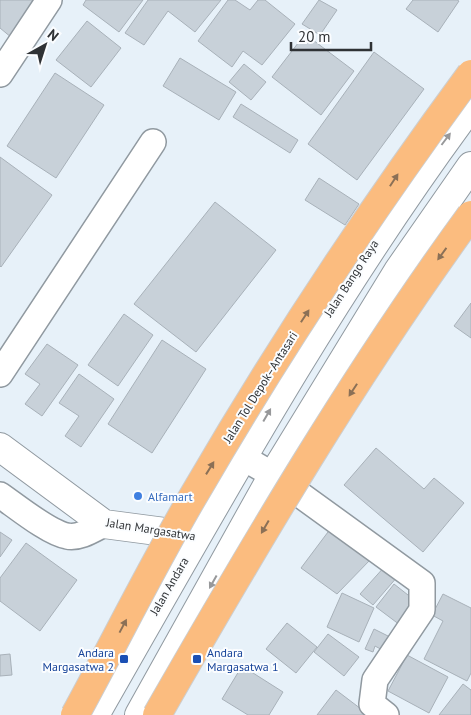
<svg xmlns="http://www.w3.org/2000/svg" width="471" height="715" font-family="'PT Sans',sans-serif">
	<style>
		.building { fill: #c8d1d9; stroke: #a8b1b9 }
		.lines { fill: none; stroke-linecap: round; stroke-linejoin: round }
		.minor-casing { stroke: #9099a0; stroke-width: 28 }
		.tertiary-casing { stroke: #9099a0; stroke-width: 30 }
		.minor { stroke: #fff; stroke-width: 25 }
		.tertiary { stroke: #fff; stroke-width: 28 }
		.motorway-bridge-casing { stroke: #cdcecf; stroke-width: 30; stroke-linecap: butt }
		.motorway-bridge { stroke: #fbbc7f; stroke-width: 28 }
		.oneway { fill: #97989a }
		.oneway2 { fill: #8b7056 }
		.shop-dot { fill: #3f7fe0; stroke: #fbfdff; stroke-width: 2 }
		.transit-dot { fill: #1a4fb4; stroke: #fbfdff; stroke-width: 2 }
		.labels { text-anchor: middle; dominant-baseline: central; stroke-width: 4; stroke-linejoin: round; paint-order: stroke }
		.street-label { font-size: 12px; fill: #2f3235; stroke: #fbfdff }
		.shop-label { font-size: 12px; fill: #366cbe; stroke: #fbfdff; text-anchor: start }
		.transit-label { font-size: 12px; fill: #164399; stroke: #fbfdff; text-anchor: end }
	</style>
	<rect width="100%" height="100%" fill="#e7f1f9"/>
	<path class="building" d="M0,0H43L12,38L0,28Z
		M86,0H143L119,32L83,5Z
		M148,0H221L195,32L168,11L144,45L125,33Z
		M228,0H235L250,10L258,0H265L295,24L262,65L243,51L232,67L198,41Z
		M319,0L337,10L320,35L302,24Z
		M413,0H457L459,1L438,32L406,9Z
		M87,21L121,48L91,87L56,60Z
		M305,34L354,71L321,115L272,77Z
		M374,52L424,89L357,180L308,144Z
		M180,58L236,92L219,120L163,86Z
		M244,64L266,82L251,100L229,82Z
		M55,73L104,105L56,178L7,146Z
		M241,104L298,140L290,153L233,117Z
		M0,157L52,195L1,267L0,266Z
		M319,178L359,204L345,225L305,200Z
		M215,202L276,250L196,352L134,304Z
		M471,303V338L454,326Z
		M124,314L153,335L118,386L88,365Z
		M162,340L206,369L152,453L108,424Z
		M47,344L78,365L42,416L25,404L40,384L25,374Z
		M79,374L114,399L81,447L65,436L79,416L59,403Z
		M376,448L424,489L434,478L464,503L423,552L344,485Z
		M331,528L371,559L337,594L301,568Z
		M0,532L12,540L0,557Z
		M26,543L77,580L40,631L0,601V578Z
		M386,565L398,576L373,605L360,594Z
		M394,584L422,606L404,628L376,607Z
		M342,593L374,608L359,642L327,627Z
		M443,594L471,608V673L467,681L424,659L443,621L432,615Z
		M287,623L317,647L296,673L266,649Z
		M374,629L392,638L386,652L375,646L373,652L365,649Z
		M328,634L359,657L344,676L314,652Z
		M10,654L12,675L0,676V655Z
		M407,655L448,677L429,713L388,691Z
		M242,666L283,692L269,715H248L222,699Z
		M463,684L471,690V715H439Z
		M336,690L369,715H317Z"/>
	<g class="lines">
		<g class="minor-casing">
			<path id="minor" d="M0,74L49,0
				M0,374L153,142
				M242,457L273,475L422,583V610L375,680L372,704L386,715
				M0,495C16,506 49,533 67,536C79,539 94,529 104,524"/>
		</g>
		<g class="tertiary-casing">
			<path id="tertiary" d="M0,447L104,524L195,536
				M95,715C214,507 328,298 471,106
				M139,715L273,475L398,271L471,166"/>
		</g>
		<use href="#minor" class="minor"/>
		<use href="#tertiary" class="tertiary"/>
		<g class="motorway-bridge-casing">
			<path id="motorway-bridge" d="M75,715C116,640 154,562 198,488C281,345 373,207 471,74
				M157,715C255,544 355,374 471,215"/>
		</g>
		<use href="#motorway-bridge" class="motorway-bridge"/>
	</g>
	<defs><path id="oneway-solid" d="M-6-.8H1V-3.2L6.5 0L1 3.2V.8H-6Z" transform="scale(1.25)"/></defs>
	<g class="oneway">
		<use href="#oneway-solid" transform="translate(446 139) rotate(-53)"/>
		<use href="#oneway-solid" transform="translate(267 415) rotate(-60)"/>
		<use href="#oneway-solid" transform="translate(213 582) rotate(119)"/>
	</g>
	<g class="oneway2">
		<use href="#oneway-solid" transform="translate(394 180) rotate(-57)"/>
		<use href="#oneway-solid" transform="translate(442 254) rotate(126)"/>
		<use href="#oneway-solid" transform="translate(305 316) rotate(-57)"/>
		<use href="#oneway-solid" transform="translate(353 390) rotate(123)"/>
		<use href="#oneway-solid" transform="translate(210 468) rotate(-58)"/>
		<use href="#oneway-solid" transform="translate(265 527) rotate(120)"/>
		<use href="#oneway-solid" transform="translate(123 626) rotate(-62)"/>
	</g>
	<circle class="shop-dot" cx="138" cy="496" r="5"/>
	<g class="transit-dot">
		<rect x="119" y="654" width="10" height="10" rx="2.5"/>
		<rect x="192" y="654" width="10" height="10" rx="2.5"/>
	</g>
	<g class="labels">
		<g class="street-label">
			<text transform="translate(351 278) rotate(-57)">Jalan Bango Raya</text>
			<text transform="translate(260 387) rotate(-58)">Jalan Tol Depok–Antasari</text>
			<text transform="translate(151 529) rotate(9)">Jalan Margasatwa</text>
			<text transform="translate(169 586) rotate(-60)">Jalan Andara</text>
		</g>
		<g class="shop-label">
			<text x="148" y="496">Alfamart</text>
		</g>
		<g class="transit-label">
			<text x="114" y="652">Andara<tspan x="114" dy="14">Margasatwa 2</tspan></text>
			<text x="207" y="652" text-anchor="start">Andara<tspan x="207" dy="14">Margasatwa 1</tspan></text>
		</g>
	</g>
	<g transform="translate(45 45) rotate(39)" stroke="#fbfdff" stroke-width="4" paint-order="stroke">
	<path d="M0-4L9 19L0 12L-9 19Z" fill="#2f3235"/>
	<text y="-8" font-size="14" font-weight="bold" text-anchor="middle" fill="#2f3235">N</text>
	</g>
	<path d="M291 42v8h80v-8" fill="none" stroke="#2f3235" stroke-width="2.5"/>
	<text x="298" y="42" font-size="15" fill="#2f3235" stroke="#fbfdff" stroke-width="4" paint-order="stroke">20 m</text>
</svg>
